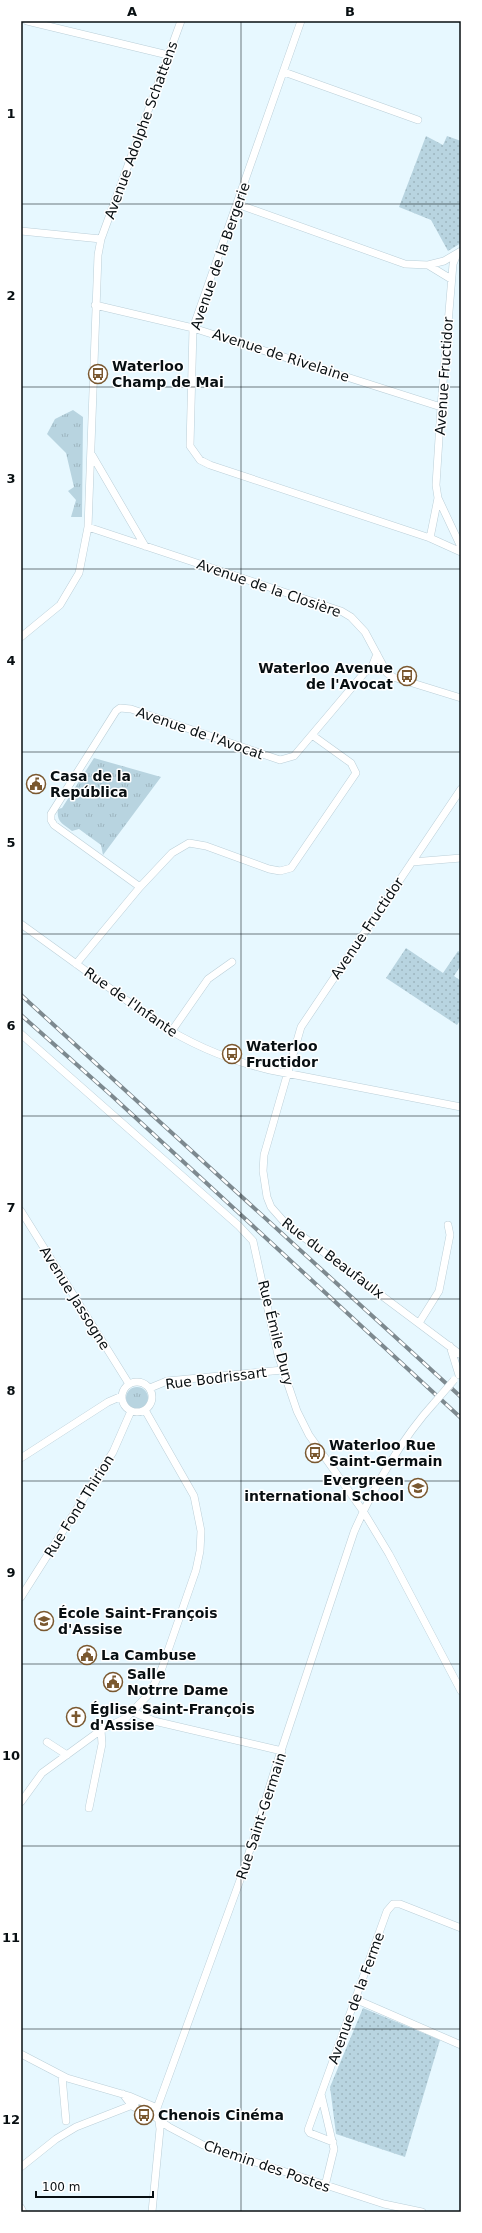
<svg xmlns="http://www.w3.org/2000/svg" width="482" height="2233" font-family="'DejaVu Sans',sans-serif">
	<style>
		.grass { fill: url(#grass-tufts) }
		.park { fill: url(#park-dots) }
		.lines { fill: none; stroke-linecap: round; stroke-linejoin: round }
		.street-casing { stroke: #bbcfd8; stroke-width: 8 }
		.street { stroke: #fff; stroke-width: 7 }
		.rail-casing { stroke: #7d898f; stroke-width: 4 }
		.rail { stroke: #fff; stroke-width: 2.5; stroke-dasharray: 8; stroke-linecap: butt }
		.street-bridge-casing { stroke: #bbcfd8; stroke-width: 8; stroke-linecap: butt }
		.street-bridge { stroke: #fff; stroke-width: 7 }
		.grid { fill: none; stroke: #080f12; stroke-width: 1; stroke-opacity: 0.55 }
		.labels { text-anchor: middle; dominant-baseline: central; stroke-width: 3; stroke-linejoin: round; paint-order: stroke }
		.street-label { font-size: 14px; fill: #080f12; stroke: #fff }
		.poi-label { font-size: 14px; font-weight: bold; fill: #080f12; stroke: #fff; text-anchor: start }
		.neatline { fill: none; stroke: #080f12; stroke-width: 1.5 }
		.grid-label { font-size: 13px; text-anchor: middle; font-weight: bold; fill: #080f12 }
	</style>
	<defs>
		<pattern id="grass-tufts" width="24" height="20" patternUnits="userSpaceOnUse"><rect width="24" height="20" fill="#b8d4e0"/><path d="M3 7l-1-3M5 7V3M7 7l1-3M15 17l-1-3M17 17v-4M19 17l1-3" fill="none" stroke="#9db5bf"/></pattern>
		<pattern id="park-dots" width="8" height="8" patternUnits="userSpaceOnUse"><rect width="8" height="8" fill="#b8d4e0"/><path d="M2 2h.1M6 6h.1" fill="none" stroke="#9db5bf" stroke-width="1.8" stroke-linecap="round"/></pattern>
	</defs>
	<rect width="100%" height="100%" fill="#e7f8ff"/>
	<path class="grass" d="M73,410L83,417L82,517H71L76,500L68,491L74,487L66,453L47,434L55,419Z
		M94,758L161,777L103,855L101,845L79,829L72,831C63,824 56,822 58,809L62,808Z
		M126 1398a11 11 0 1 1 22 0a11 11 0 1 1-22 0Z"/>
	<path class="park" d="M426,136L443,145L447,136L461,141V243L448,251L431,220L399,207Z
		M406,948L443,973L458,951L461,953V965L454,976L461,981V1019L457,1025L386,978Z
		M363,2008L440,2040L405,2157L336,2134L330,2087Z"/>
	<g class="lines">
		<g class="street-casing">
			<path id="street" d="M27,21L168,55
				M301,21L193,328L190,446L200,460L210,465L430,538L461,552
				M284,72L418,120
				M237,204L405,264L428,265L451,279
				M21,231L101,239
				M428,265L444,261L461,251
				M95,305L193,328L441,407
				M92,455L145,546
				M438,498L461,547
				M88,527L341,611L351,617L365,632L387,673L393,677L461,698
				M430,538L438,498L436,485L441,407L453,264L457,254
				M21,637L60,605L79,573L88,527L98,255L101,239L181,21
				M461,789L301,1027L264,1155L263,1171L267,1197L271,1207L286,1224L461,1355
				M412,862L461,858
				M140,887L54,825L51,820V814L116,711L120,708L131,709L280,760L294,756L365,672L371,669L377,654
				M21,924L158,1023C192,1045 231,1061 270,1070L461,1107
				M76,964L140,887L172,853L189,843L206,846L269,869L280,871L291,868L356,773L351,763L312,735
				M171,1032L208,979L232,962
				M21,1034L239,1226L253,1241L278,1355L297,1411L309,1435L363,1511L389,1554L461,1691
				M21,1211L129,1384
				M419,1323L439,1291L450,1235L448,1225
				M450,1346L459,1375
				M122 1397a15 15 0 1 1 30 0a15 15 0 1 1-30 0Z
				M150,1388L167,1381L283,1370
				M21,1458L108,1402L122,1396
				M21,1597L113,1452L131,1411
				M133,1712L154,1721L282,1751
				M47,1742L67,1755
				M21,1802L42,1773L101,1730L126,1718L150,1693L162,1668L196,1570L200,1551L201,1531L194,1496L145,1410
				M89,1808L102,1744L101,1730
				M355,1999L461,2045
				M21,2054L67,2078L129,2096L157,2108
				M62,2076L66,2121
				M123,2094L132,2106L154,2116L169,2127L203,2145L384,2204L422,2212
				M321,2094L308,2130L310,2133L333,2142
				M21,2167L56,2139L76,2127L135,2104
				M325,2186L334,2149L321,2094L387,1911L393,1904H400L461,1928
				M21,2208L23,2212
				M152,2212L160,2129L157,2108L243,1872L276,1766L354,1532C373,1488 402,1438 435,1402"/>
		</g>
		<use href="#street" class="street"/>
		<g class="rail-casing">
			<path id="rail" d="M21,995L461,1397
				M21,1015L111,1095L461,1418"/>
		</g>
		<use href="#rail" class="rail"/>
		<g class="street-bridge-casing">
			<path id="street-bridge" d="M435,1402L454,1380"/>
		</g>
		<use href="#street-bridge" class="street-bridge"/>
	</g>
	<path class="grid" d="M241,21V2212M21,204H461M21,387H461M21,569H461M21,752H461M21,934H461M21,1116H461M21,1299H461M21,1481H461M21,1664H461M21,1846H461M21,2029H461"/>
	<defs>
		<g id="bus-ring" transform="scale(1)"><circle r="9.5" fill="#fff" stroke="#7a5830" stroke-width="1.5"/><path d="M-5-6H5V4H4V6H2V4H-2V6H-4V4H-5ZM-3.5-4V0h7V-4ZM-3.5 1.2v1.5H-2V1.2ZM2 1.2v1.5H3.5V1.2Z" fill="#7a5830"/></g>
		<g id="civic-ring" transform="scale(1)"><circle r="9.5" fill="#fff" stroke="#7a5830" stroke-width="1.5"/><path d="M-.6-6.5H3V-4.5H.6V-3L4-1V1h2V6H-6V1h2V-1L-.6-3ZM-1.2 2.5V6h2.4V2.5Z" fill="#7a5830"/></g>
		<g id="school-ring" transform="scale(1)"><circle r="9.5" fill="#fff" stroke="#7a5830" stroke-width="1.5"/><path d="M0-5L7-2L0 1L-7-2ZM-4 1L0 2.5L4 1V4Q0 6-4 4Z" fill="#7a5830"/></g>
		<g id="church-ring" transform="scale(1)"><circle r="9.5" fill="#fff" stroke="#7a5830" stroke-width="1.5"/><path d="M-1.2-6h2.4v3.5h3.3v2.4h-3.3V6h-2.4V-.1h-3.3v-2.4h3.3Z" fill="#7a5830"/></g>
	</defs>
	<g fill-rule="evenodd">
		<use href="#bus-ring" x="98" y="374"/>
		<use href="#bus-ring" x="407" y="676"/>
		<use href="#civic-ring" x="36" y="784"/>
		<use href="#bus-ring" x="232" y="1054"/>
		<use href="#bus-ring" x="315" y="1453"/>
		<use href="#school-ring" x="418" y="1488"/>
		<use href="#school-ring" x="44" y="1621"/>
		<use href="#civic-ring" x="87" y="1655"/>
		<use href="#civic-ring" x="113" y="1682"/>
		<use href="#church-ring" x="76" y="1717"/>
		<use href="#bus-ring" x="144" y="2115"/>
	</g>
	<g class="labels">
		<g class="street-label">
			<text transform="translate(141 130) rotate(-70)">Avenue Adolphe Schattens</text>
			<text transform="translate(220 256) rotate(-71)">Avenue de la Bergerie</text>
			<text transform="translate(281 355) rotate(18)">Avenue de Rivelaine</text>
			<text transform="translate(444 376) rotate(-86)">Avenue Fructidor</text>
			<text transform="translate(269 588) rotate(19)">Avenue de la Closière</text>
			<text transform="translate(200 733) rotate(19)">Avenue de l'Avocat</text>
			<text transform="translate(367 928) rotate(-56)">Avenue Fructidor</text>
			<text transform="translate(131 1002) rotate(35)">Rue de l'Infante</text>
			<text transform="translate(333 1258) rotate(37)">Rue du Beaufaulx</text>
			<text transform="translate(75 1298) rotate(58)">Avenue Jassogne</text>
			<text transform="translate(276 1333) rotate(76)">Rue Émile Dury</text>
			<text transform="translate(216 1378) rotate(-7)">Rue Bodrissart</text>
			<text transform="translate(79 1506) rotate(-58)">Rue Fond Thirion</text>
			<text transform="translate(261 1816) rotate(-72)">Rue Saint-Germain</text>
			<text transform="translate(356 1998) rotate(-70)">Avenue de la Ferme</text>
			<text transform="translate(267 2166) rotate(19)">Chemin des Postes</text>
		</g>
		<g class="poi-label">
			<text x="112" y="366">Waterloo<tspan x="112" dy="16">Champ de Mai</tspan></text>
			<text x="393" y="668" text-anchor="end">Waterloo Avenue<tspan x="393" dy="16">de l'Avocat</tspan></text>
			<text x="50" y="776">Casa de la<tspan x="50" dy="16">República</tspan></text>
			<text x="246" y="1046">Waterloo<tspan x="246" dy="16">Fructidor</tspan></text>
			<text x="329" y="1445">Waterloo Rue<tspan x="329" dy="16">Saint-Germain</tspan></text>
			<text x="404" y="1480" text-anchor="end">Evergreen<tspan x="404" dy="16">international School</tspan></text>
			<text x="58" y="1613">École Saint-François<tspan x="58" dy="16">d'Assise</tspan></text>
			<text x="101" y="1655">La Cambuse</text>
			<text x="127" y="1674">Salle<tspan x="127" dy="16">Notrre Dame</tspan></text>
			<text x="90" y="1709">Église Saint-François<tspan x="90" dy="16">d'Assise</tspan></text>
			<text x="158" y="2115">Chenois Cinéma</text>
		</g>
	</g>
	<rect width="482" height="2233" fill="none" stroke="#ffffff" stroke-width="44"/>
	<path d="M36 2191v6h117v-6" fill="none" stroke="#080f12" stroke-width="2"/>
	<text x="42" y="2191" font-size="12" fill="#080f12" stroke="#ffffff" stroke-width="3" paint-order="stroke">100 m</text>
	<rect x="22" y="22" width="438" height="2189" class="neatline"/>
	<g class="grid-label">
		<text x="132" y="16">A</text>
		<text x="350" y="16">B</text>
		<text x="11" y="118">1</text>
		<text x="11" y="300">2</text>
		<text x="11" y="483">3</text>
		<text x="11" y="665">4</text>
		<text x="11" y="847">5</text>
		<text x="11" y="1030">6</text>
		<text x="11" y="1212">7</text>
		<text x="11" y="1395">8</text>
		<text x="11" y="1577">9</text>
		<text x="11" y="1760">10</text>
		<text x="11" y="1942">11</text>
		<text x="11" y="2124">12</text>
	</g>
</svg>
